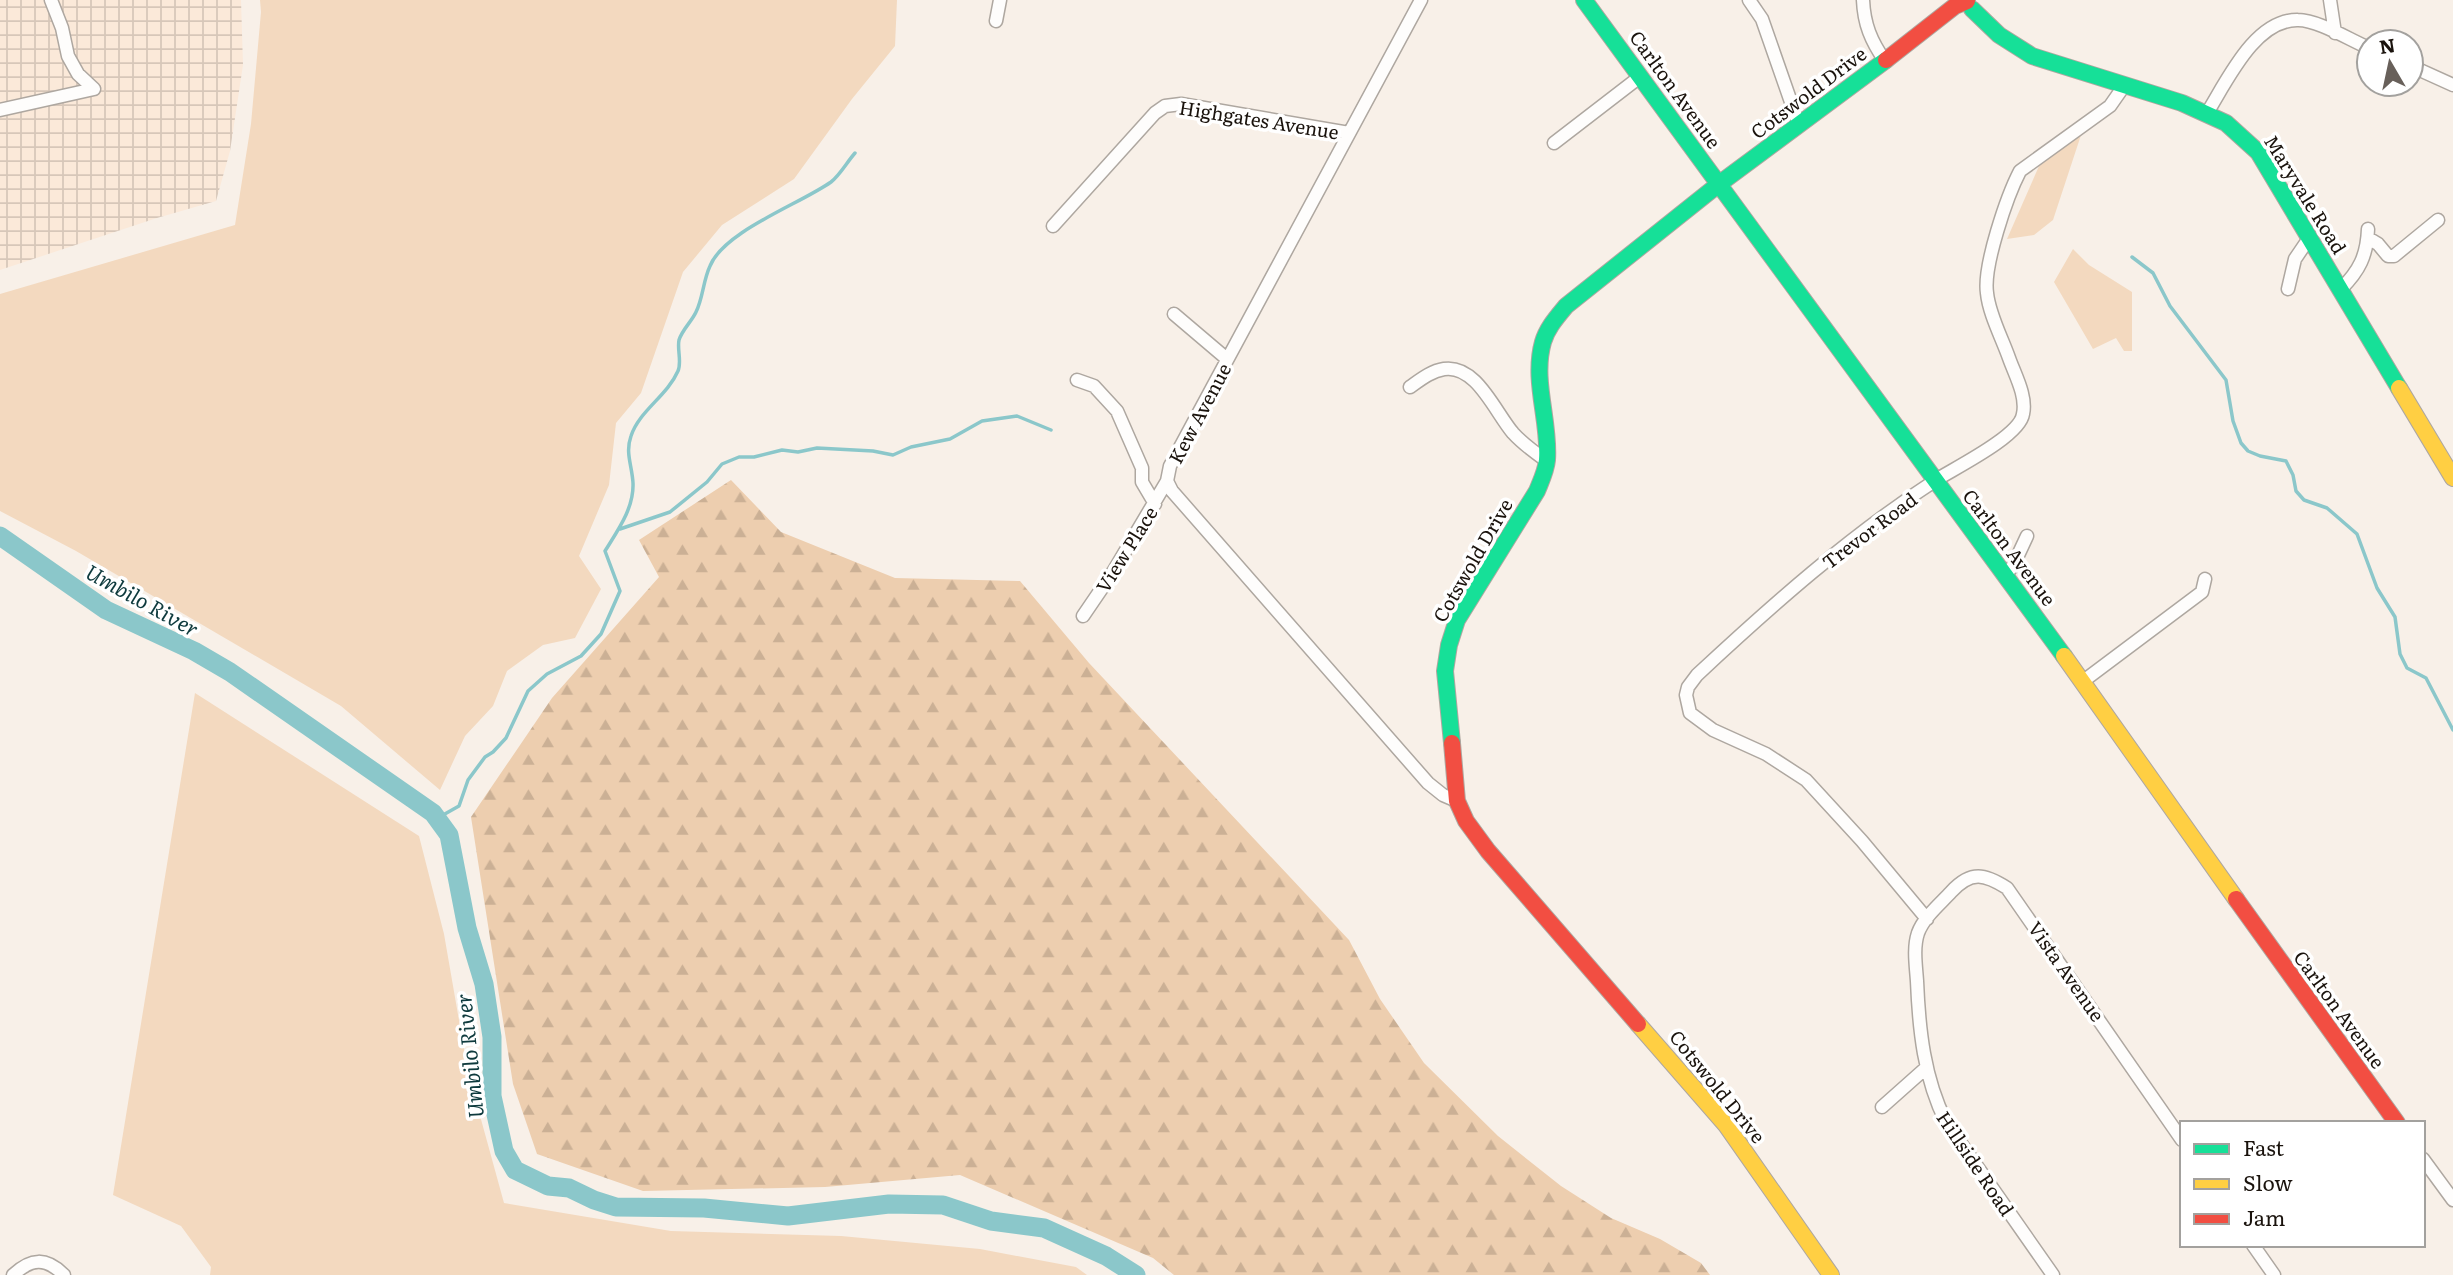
<svg xmlns="http://www.w3.org/2000/svg" width="2453" height="1275" font-family="Literata,serif">
	<style>
		.industrial { fill: url(#industrial-grid) }
		.grass { fill: #f3d9bf }
		.forest { fill: url(#forest-firs) }
		.lines { fill: none; stroke-linecap: round; stroke-linejoin: round }
		.stream { stroke: #8bc7ca; stroke-width: 3.5 }
		.river { stroke: #8bc7ca; stroke-width: 19 }
		.street-casing { stroke: #aea7a0; stroke-width: 15 }
		.fast-casing { stroke: #aea7a0; stroke-width: 18 }
		.slow-casing { stroke: #aea7a0; stroke-width: 18 }
		.jam-casing { stroke: #aea7a0; stroke-width: 18 }
		.street { stroke: #fefdfc; stroke-width: 12 }
		.fast { stroke: #16e098; stroke-width: 16 }
		.slow { stroke: #ffcf43; stroke-width: 16 }
		.jam { stroke: #f24e42; stroke-width: 16 }
		.labels { text-anchor: middle; dominant-baseline: central; stroke-width: 7; stroke-linejoin: round; paint-order: stroke }
		.street-label { font-size: 19px; fill: #1a130d; stroke: #fff }
		.water-label { font-size: 21px; font-style: italic; fill: #0e3a3d; stroke: #fff }
	</style>
	<defs>
		<pattern id="industrial-grid" width="8" height="8" patternUnits="userSpaceOnUse" patternTransform="scale(1.75)"><rect width="8" height="8" fill="#fbe9d9"/><path d="M0 4h8M4 0v8" fill="none" stroke="#d7c7b9"/></pattern>
		<pattern id="forest-firs" width="22" height="20" patternUnits="userSpaceOnUse" patternTransform="scale(1.75)"><rect width="22" height="20" fill="#edceaf"/><path d="M5 1l3.5 6h-7zM16 11l3.5 6h-7z" fill="#cbb095"/></pattern>
	</defs>
	<rect width="100%" height="100%" fill="#f8f0e8"/>
	<path class="industrial" d="M0,0H241L243,65L230,151L216,201L157,218L0,270Z"/>
	<path class="grass" d="M260,0H897L895,46L852,99L794,179L722,225L683,272L641,393L616,423L609,485L579,556L601,589L575,638L543,645L507,671L493,706L465,736L440,790L341,706L76,551L0,511V294L235,225L251,124L261,12Z
		M2082,132L2053,220L2034,235L2007,239L2039,166Z
		M2073,249L2089,265L2132,292V351H2124L2116,338L2093,349L2054,282Z
		M195,693L419,836L444,934L468,1072L504,1203L671,1231L841,1236L980,1249L1076,1267L1087,1275H210L211,1267L181,1226L113,1195Z"/>
	<path class="forest" d="M731,480L781,532L895,578L1020,581L1089,663L1349,940L1380,999L1424,1063L1498,1136L1561,1186L1611,1218L1660,1239L1701,1263L1710,1275H1174L1153,1258L960,1175L825,1187L643,1191L537,1154L513,1084L471,817L552,698L659,577L639,540Z"/>
	<g class="lines">
		<path class="stream" d="M2132,257L2153,273L2170,306L2226,380L2233,421L2241,443L2248,451L2260,456L2286,461L2293,475L2296,491L2304,500L2327,508L2357,534L2377,588L2395,617L2400,654L2407,668L2426,678L2453,730
			M620,529L670,512L707,482L722,464L739,457H754L782,450L798,452L817,448L873,451L893,455L911,447L950,439L982,421L1017,416L1051,430
			M441,823L443,815L459,806L468,780L485,757L493,752L506,738L528,691L547,674L581,656L601,634L620,591L605,551C618,530 634,508 633,483C632,465 625,453 631,436C639,411 667,396 678,371C682,362 677,350 679,340C682,330 692,321 696,312C703,298 703,281 710,266C724,231 800,204 831,182C840,175 847,162 855,153"/>
		<path class="river" d="M0,536L106,610L194,651L230,672L433,813L449,835L467,928L484,984L492,1037V1096L504,1151L515,1170L548,1186L569,1188L594,1200L616,1207L704,1208L788,1216L889,1204L943,1205L991,1221L1044,1228L1106,1256L1136,1275"/>
		<g class="street-casing">
			<path id="street" d="M51,0L62,28L68,56L78,74L94,89
				M1421,0L1170,466L1167,481L1172,491L1428,783L1443,795L1457,801
				M1749,0L1762,19L1799,125
				M1863,0C1864,24 1871,41 1885,61
				M2330,0L2335,33
				M996,21L1000,0
				M2411,66L2453,85
				M0,110L94,89
				M2207,113C2227,81 2255,19 2298,20C2318,20 2350,40 2369,48
				M1554,143L1641,76
				M1053,226L1155,113L1165,106L1181,104L1349,133
				M2368,238L2378,244L2388,256H2394L2438,220
				M2288,289L2295,259L2310,237
				M2341,289C2359,271 2367,256 2368,229
				M1174,314L1227,359
				M1077,380L1094,386L1117,411L1142,468V482L1155,504
				M1410,387C1420,380 1431,371 1444,369C1476,364 1495,412 1513,433C1523,444 1534,452 1547,461
				M2005,575L2013,566L2027,536
				M1083,616L1113,572L1167,481
				M2082,682L2202,592L2205,579
				M1927,919L1862,841L1806,780L1766,754L1713,730L1690,713L1686,695L1688,687L1697,675C1772,605 1850,536 1936,480C1955,468 2020,436 2023,414C2027,396 2015,375 2009,358C2002,338 1989,314 1987,293C1983,266 2007,196 2020,171L2110,106L2124,86
				M1882,1107L1927,1067
				M2423,1159L2453,1200
				M2253,1245L2274,1275
				M13,1275C31,1258 46,1257 64,1275
				M2053,1275L1946,1122C1924,1078 1919,1030 1917,981C1916,966 1913,948 1918,933C1924,917 1940,904 1951,892C1971,870 1985,874 2007,888L2182,1140"/>
		</g>
		<g class="fast-casing">
			<path id="fast" d="M1584,0L2064,656
				M1972,9L1999,35L2032,56L2182,103L2226,123L2258,152L2399,388
				M1452,743L1445,671L1449,645L1457,620L1537,491C1541,481 1546,471 1547,460C1550,421 1532,381 1543,342C1547,328 1557,317 1566,306L1719,184L1886,60"/>
		</g>
		<g class="slow-casing">
			<path id="slow" d="M2399,388L2453,478
				M2064,656L2236,899
				M1638,1024L1726,1125L1831,1275"/>
		</g>
		<g class="jam-casing">
			<path id="jam" d="M1886,60L1955,6L1967,1
				M1452,743L1457,801L1466,821L1488,851L1638,1024
				M2236,899L2397,1123"/>
		</g>
		<use href="#street" class="street"/>
		<use href="#fast" class="fast"/>
		<use href="#slow" class="slow"/>
		<use href="#jam" class="jam"/>
	</g>
	<g class="labels">
		<g class="street-label">
			<text transform="translate(1676 89) rotate(54)">Carlton Avenue</text>
			<text transform="translate(1808 92) rotate(-37)">Cotswold Drive</text>
			<text transform="translate(1259 119) rotate(9)">Highgates Avenue</text>
			<text transform="translate(2306 194) rotate(58)">Maryvale Road</text>
			<text transform="translate(1199 413) rotate(-62)">Kew Avenue</text>
			<text transform="translate(1869 530) rotate(-37)">Trevor Road</text>
			<text transform="translate(2010 547) rotate(53)">Carlton Avenue</text>
			<text transform="translate(1126 549) rotate(-58)">View Place</text>
			<text transform="translate(1472 560) rotate(-60)">Cotswold Drive</text>
			<text transform="translate(2067 971) rotate(55)">Vista Avenue</text>
			<text transform="translate(2340 1009) rotate(54)">Carlton Avenue</text>
			<text transform="translate(1718 1086) rotate(51)">Cotswold Drive</text>
			<text transform="translate(1976 1163) rotate(56)">Hillside Road</text>
		</g>
		<g class="water-label">
			<text transform="translate(143 599) rotate(29)">Umbilo River</text>
			<text transform="translate(468 1056) rotate(-96)">Umbilo River</text>
		</g>
	</g>
	<rect x="2180" y="1121" width="245" height="126" fill="#ffffff" stroke="#a3a19e" stroke-width="2"/>
	<rect x="2194" y="1144" width="35" height="10" fill="#16e098" stroke="#a3a19e" stroke-width="2"/>
	<text x="2243" y="1156" font-size="21" fill="#1a130d">Fast</text>
	<rect x="2194" y="1179" width="35" height="10" fill="#ffcf43" stroke="#a3a19e" stroke-width="2"/>
	<text x="2243" y="1191" font-size="21" fill="#1a130d">Slow</text>
	<rect x="2194" y="1214" width="35" height="10" fill="#f24e42" stroke="#a3a19e" stroke-width="2"/>
	<text x="2243" y="1226" font-size="21" fill="#1a130d">Jam</text>
	<g transform="translate(2390 63) rotate(351)"><circle r="33" fill="#ffffff" stroke="#a3a19e" stroke-width="2"/>
	<path d="M0-5L12 26L0 18L-12 26Z" fill="#68605a"/>
	<text y="-10" font-size="19" font-weight="bold" text-anchor="middle" fill="#1a130d">N</text>
	</g>
</svg>
